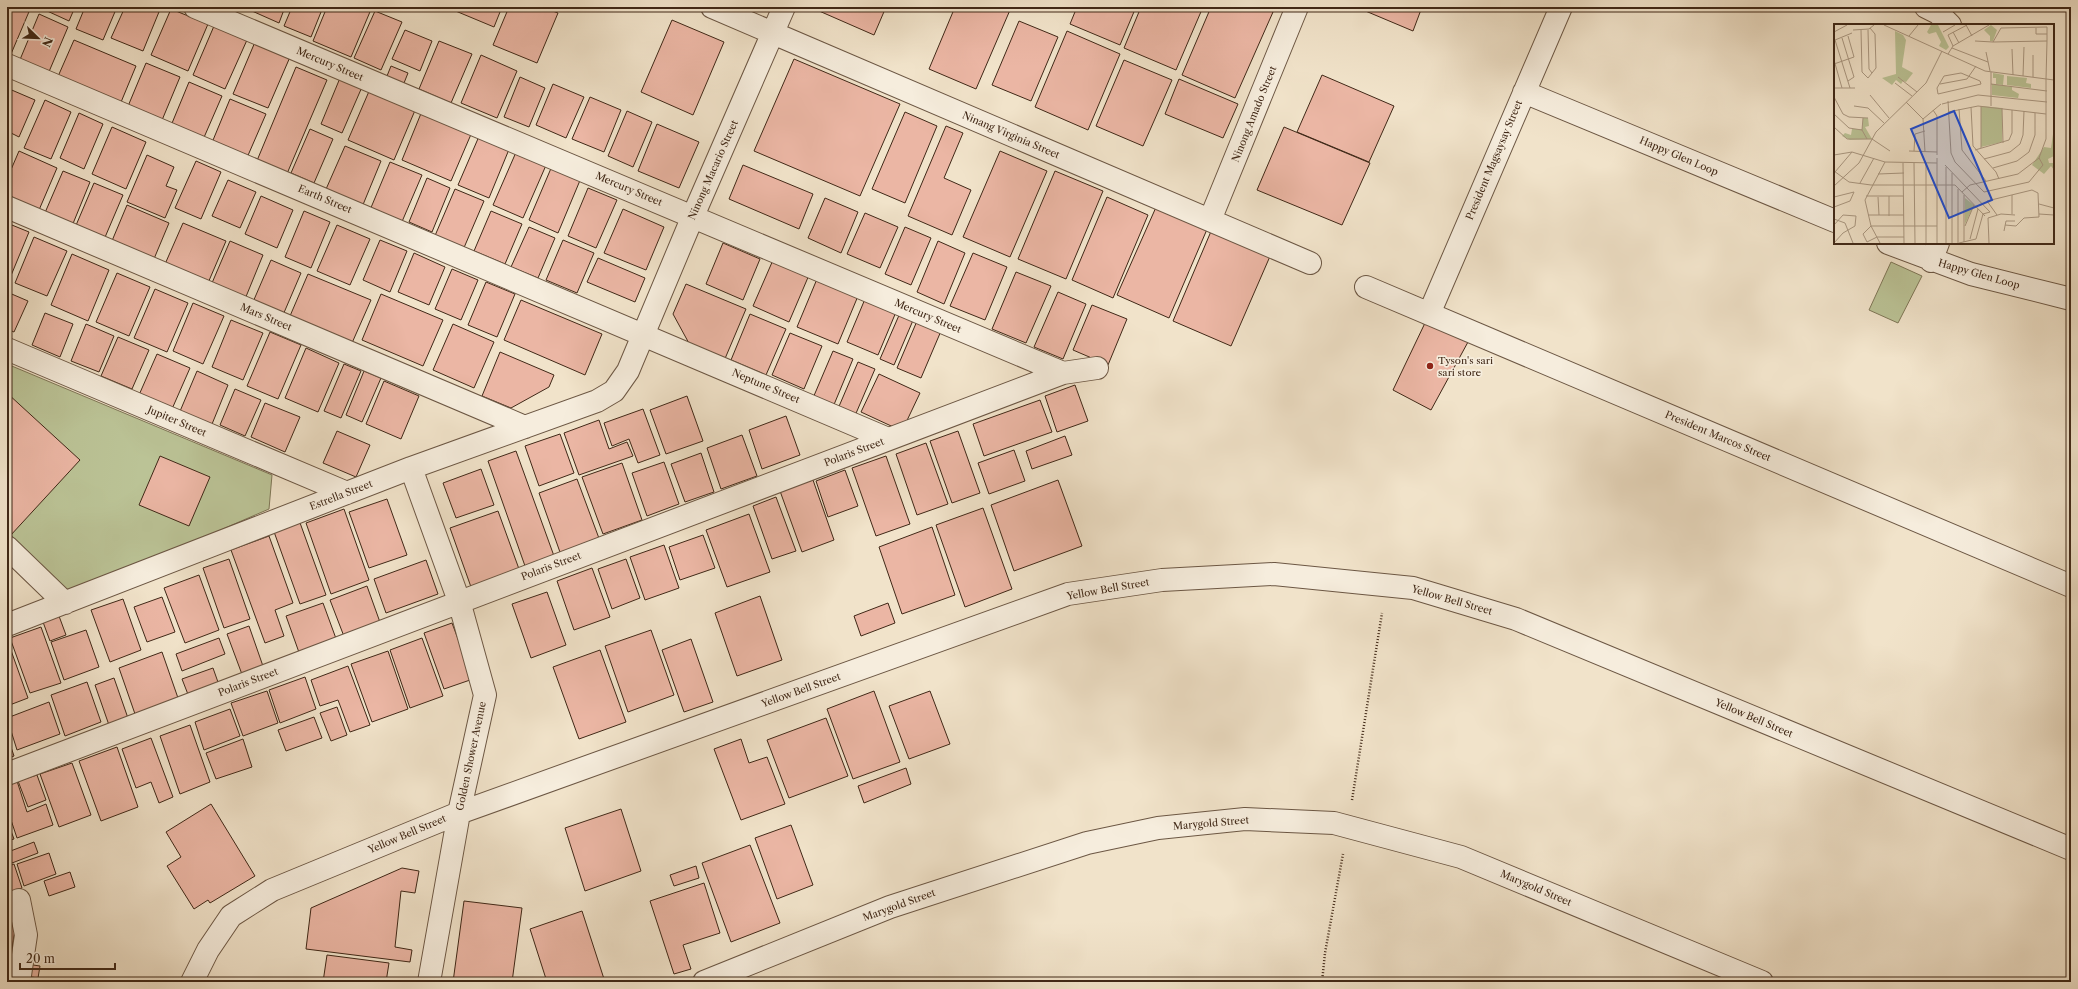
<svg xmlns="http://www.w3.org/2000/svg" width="2078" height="989" font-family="'Libre Caslon Text',serif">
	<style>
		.green { fill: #bbc396; stroke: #7e7656 }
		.building { fill: #ebb6a4; stroke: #402817 }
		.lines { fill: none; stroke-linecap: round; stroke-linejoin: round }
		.minor-casing { stroke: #6c5744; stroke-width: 24 }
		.path { stroke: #402817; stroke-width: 2.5; stroke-dasharray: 1 2; stroke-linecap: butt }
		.minor { stroke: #f6eddd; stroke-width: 22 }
		.poi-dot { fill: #8f2418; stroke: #f6eddd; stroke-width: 1.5 }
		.labels { text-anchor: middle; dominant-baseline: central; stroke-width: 3.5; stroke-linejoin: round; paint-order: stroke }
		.street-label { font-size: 10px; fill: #402817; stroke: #f6eddd }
		.poi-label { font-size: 10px; fill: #402817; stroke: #f6eddd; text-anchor: start }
		.inset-road { fill: none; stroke: #aa9882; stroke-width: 1 }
		.view { fill: #1d4ed8; fill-opacity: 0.15; stroke: #1d4ed8; stroke-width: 2 }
		.inset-edge { fill: none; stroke: #402817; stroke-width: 2 }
	</style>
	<rect width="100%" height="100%" fill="#f1e3ca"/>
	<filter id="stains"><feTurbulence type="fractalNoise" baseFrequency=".005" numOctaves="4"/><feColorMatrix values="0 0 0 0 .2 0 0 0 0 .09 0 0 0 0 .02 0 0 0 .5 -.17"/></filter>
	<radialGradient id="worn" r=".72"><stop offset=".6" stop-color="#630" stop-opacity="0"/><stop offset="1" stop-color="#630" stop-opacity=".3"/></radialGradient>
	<path class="green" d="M1891,262L1922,276L1898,323L1869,310Z
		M7,364L272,475L269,509L66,597L7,540Z"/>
	<path class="building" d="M7,7H31L11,54L7,52Z
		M46,7H75L69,21L45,10Z
		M85,7H117L103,40L76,29Z
		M125,7H161L143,51L111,38Z
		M254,7H285L279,23L252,11Z
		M292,7H323L311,37L284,26Z
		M327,7H372L351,57L313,41Z
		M446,7H502L494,27Z
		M509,7H542L558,13L537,63L493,45Z
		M810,7H886L874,35Z
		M955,7H1004L1010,10L976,89L929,69Z
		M1077,7H1136L1120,45L1070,24Z
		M1141,7H1203L1176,70L1124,48Z
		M1211,7H1262L1273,12L1235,98L1182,75Z
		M1356,7H1422L1413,31Z
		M171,9L208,24L188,71L151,55Z
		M375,11L402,22L381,70L354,58Z
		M39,14L68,27L48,74L19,62Z
		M672,20L724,42L693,115L641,92Z
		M1019,21L1058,37L1031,101L992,85Z
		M214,26L247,40L225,89L193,75Z
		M405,30L432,41L420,71L392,59Z
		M1067,31L1120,54L1088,130L1035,107Z
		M74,40L136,66L119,107L56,81Z
		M439,41L472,54L451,103L419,89Z
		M255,42L290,57L268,108L233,94Z
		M481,55L517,71L497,118L461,103Z
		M794,59L900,104L860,196L754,151Z
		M1124,60L1172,80L1143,146L1096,126Z
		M146,63L180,77L160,125L126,111Z
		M391,66L408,73L402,88L385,81Z
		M296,67L327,80L286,176L256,163Z
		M1322,75L1394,106L1369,162L1297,132Z
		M520,77L545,88L529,127L504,117Z
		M340,78L362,87L342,133L321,124Z
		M1179,79L1238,104L1223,138L1165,114Z
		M189,82L222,96L202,142L170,128Z
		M553,84L584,97L566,138L536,125Z
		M7,88L35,100L19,137L7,131Z
		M370,89L416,108L394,160L348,140Z
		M590,97L621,110L604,152L572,139Z
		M230,99L266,114L246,160L211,145Z
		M45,100L71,112L51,159L24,148Z
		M422,111L472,132L451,181L402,160Z
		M627,111L652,122L633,167L608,156Z
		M905,112L937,126L905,203L872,189Z
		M79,113L103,124L84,169L60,158Z
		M657,124L699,142L679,188L638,171Z
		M946,126L963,133L944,178L971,190L952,235L908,216Z
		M112,127L146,142L126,189L92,174Z
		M1284,127L1370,163L1342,225L1257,190Z
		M310,129L333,139L314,183L291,173Z
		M480,134L510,147L489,198L458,185Z
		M345,146L381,161L360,212L323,196Z
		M517,150L547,163L523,218L493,205Z
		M19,151L57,168L39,210L7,197V179Z
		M1000,151L1047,171L1010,257L963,237Z
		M147,155L174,167L166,186L177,190L165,218L127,202Z
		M196,161L221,172L201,219L175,208Z
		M390,162L422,175L401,224L370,210Z
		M743,165L813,194L799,229L729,199Z
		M552,166L581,178L558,233L529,220Z
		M63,171L90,182L72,226L44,215Z
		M1055,171L1103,191L1066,279L1018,259Z
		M427,178L450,188L432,232L409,222Z
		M228,180L256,192L240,228L212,216Z
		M94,183L123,195L103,242L74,230Z
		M588,188L617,200L596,248L568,236Z
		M455,189L484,201L463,250L434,238Z
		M261,196L293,210L277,248L245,234Z
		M1107,197L1148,215L1113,298L1072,280Z
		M825,198L858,212L841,253L808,238Z
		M127,205L169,223L151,266L109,248Z
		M1157,205L1208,227L1169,318L1117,295Z
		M623,209L664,227L646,270L604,253Z
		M304,211L330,222L311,268L285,257Z
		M491,211L522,224L505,264L474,251Z
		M865,213L898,227L880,268L847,254Z
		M7,223L29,232L10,278L7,277Z
		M183,223L226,241L205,290L162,271Z
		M337,225L370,239L350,285L317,271Z
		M529,227L555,238L538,278L511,267Z
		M905,227L931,238L911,285L885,274Z
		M1212,229L1271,254L1231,346L1173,321Z
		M34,237L67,251L47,296L15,283Z
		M380,240L407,251L390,292L363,280Z
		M563,240L594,253L577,293L546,280Z
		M230,241L263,255L243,304L209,290Z
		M938,241L965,253L944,304L917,292Z
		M723,243L760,259L743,300L706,284Z
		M414,253L445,267L429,305L398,292Z
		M973,253L1007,267L985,320L950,306Z
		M72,254L109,270L88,321L51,305Z
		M598,258L645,278L635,302L587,282Z
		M271,260L301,273L283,315L253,302Z
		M773,260L809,275L789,322L753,306Z
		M452,269L478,280L461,320L435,309Z
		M1016,272L1051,286L1026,343L992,329Z
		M117,273L150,287L129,336L96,322Z
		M308,274L371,300L352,343L290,316Z
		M817,279L858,296L838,344L797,327Z
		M486,282L515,294L497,337L468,325Z
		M686,284L746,309L724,361L691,347L673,314Z
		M155,289L188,303L167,352L134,338Z
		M7,292L28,301L14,332L7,329Z
		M1058,292L1086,304L1063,359L1034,347Z
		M381,294L443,320L423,366L362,340Z
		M865,299L896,312L878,355L847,342Z
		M521,300L602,334L585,375L504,340Z
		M193,303L224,316L203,364L173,351Z
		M1092,305L1127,319L1108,365L1073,350Z
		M45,313L73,324L60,357L32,345Z
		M900,313L914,318L894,365L880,359Z
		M750,314L786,329L766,375L731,360Z
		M231,320L263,333L243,380L212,367Z
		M917,321L941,331L921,378L897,368Z
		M1425,323L1468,342L1431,410L1393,390Z
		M86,324L114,336L99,372L71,361Z
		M453,324L494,342L474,388L433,370Z
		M270,332L301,345L278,399L247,386Z
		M790,333L822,346L804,389L772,375Z
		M118,337L149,350L132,389L101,376Z
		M306,348L339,363L318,412L285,398Z
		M833,351L853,359L833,407L813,398Z
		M500,352L554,375L549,387L511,408L482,396Z
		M157,354L190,368L172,409L139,395Z
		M858,362L875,369L854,418L837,411Z
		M344,364L361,371L341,418L324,411Z
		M197,371L228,385L210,429L178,416Z
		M364,371L381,378L362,422L346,415Z
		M879,374L920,393L902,431L861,412Z
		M384,381L419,396L401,439L366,424Z
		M1075,385L1088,421L1057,432L1045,396Z
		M235,389L261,400L245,436L220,425Z
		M7,393L80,460L10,536L7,533Z
		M687,396L703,441L666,454L650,410Z
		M1040,400L1052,432L984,456L973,424Z
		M265,403L300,417L285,452L251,437Z
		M643,409L660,455L638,463L629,439L612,446L604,423Z
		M786,416L800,455L762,469L749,430Z
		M599,420L609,449L627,442L633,456L579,475L564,433Z
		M337,431L370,445L356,477L323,463Z
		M958,431L980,493L952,503L930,441Z
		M560,434L574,473L539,486L525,446Z
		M742,435L757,476L721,489L707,448Z
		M1065,436L1072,455L1032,469L1026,451Z
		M926,443L948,504L917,515L896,454Z
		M1014,450L1025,481L989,494L978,463Z
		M516,451L554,556L525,566L488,461Z
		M701,453L714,492L685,502L671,464Z
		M160,456L210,477L189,526L139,505Z
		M886,456L910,524L876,536L852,468Z
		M664,462L679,504L647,516L632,473Z
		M622,463L642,520L603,534L582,477Z
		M481,469L494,505L456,518L443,483Z
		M845,470L858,506L828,517L816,481Z
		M577,479L600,541L561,555L539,493Z
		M813,480L834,540L802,552L780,491Z
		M1058,480L1082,546L1014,571L991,505Z
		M776,497L796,551L772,559L753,506Z
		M387,499L407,555L369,568L349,512Z
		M983,508L1012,589L965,607L936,525Z
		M344,509L369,580L331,594L306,523Z
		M498,511L519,569L471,587L450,528Z
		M749,514L770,572L727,587L706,530Z
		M299,520L326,595L300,604L273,529Z
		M932,527L955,595L902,614L879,547Z
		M703,535L715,568L680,580L669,547Z
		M269,536L293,603L275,610L284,636L265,643L231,550Z
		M664,545L679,588L645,600L630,557Z
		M229,559L250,619L224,628L203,568Z
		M626,559L640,598L612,609L598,569Z
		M426,560L438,594L386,613L374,579Z
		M592,568L610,617L574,630L557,581Z
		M199,575L219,630L185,643L164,588Z
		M367,586L381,625L345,639L330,600Z
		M547,592L566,645L531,658L512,604Z
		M760,596L782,660L737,676L715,613Z
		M162,597L175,632L147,642L134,607Z
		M123,599L141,650L110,662L91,610Z
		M323,603L338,644L301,658L286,616Z
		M888,603L895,623L861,636L854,616Z
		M59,616L66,635L50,641L43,622Z
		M452,623L473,679L444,689L424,633Z
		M249,626L264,669L243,677L227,634Z
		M41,627L61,683L30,693L10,638Z
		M86,630L99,667L64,680L51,642Z
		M651,630L674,695L628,712L605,646Z
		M219,638L225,654L182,671L176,654Z
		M422,638L443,696L410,708L390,650Z
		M691,639L713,702L684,712L662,650Z
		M8,642L28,698L7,706V643Z
		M600,650L626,722L579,739L553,667Z
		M388,651L408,709L372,722L351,664Z
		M162,652L178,698L135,714L119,668Z
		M348,666L370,725L350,732L338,700L320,706L311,680Z
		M213,668L219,685L189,697L182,679Z
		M305,677L316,709L280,723L269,690Z
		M114,678L129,721L110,728L95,685Z
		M87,682L101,722L65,736L51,695Z
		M267,691L278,723L243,736L231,703Z
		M874,691L900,762L853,779L827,709Z
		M930,691L950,744L909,759L889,706Z
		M49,702L60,734L17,750L7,718Z
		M337,707L347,735L331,741L320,713Z
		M230,709L240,736L204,750L195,722Z
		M314,717L322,738L286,751L278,730Z
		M826,718L848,776L789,798L767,740Z
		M190,725L210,782L180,794L160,736Z
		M7,735L14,756L7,759Z
		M151,738L173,797L159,803L151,782L136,788L122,749Z
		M243,739L252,767L216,779L206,753Z
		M741,739L749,763L767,757L785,804L741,820L714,749Z
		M117,747L138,807L101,821L79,761Z
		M72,763L91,815L59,827L40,774Z
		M906,768L911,784L864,803L858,786Z
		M37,775L46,800L28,807L18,781Z
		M16,778L27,812L46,804L53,825L17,838L7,808V782Z
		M211,804L255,876L210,903L208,900L194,909L167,866L181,857L166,832Z
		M621,809L641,871L585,891L565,828Z
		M791,825L813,885L777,899L755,838Z
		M11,831L14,839L7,841V832Z
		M34,842L38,853L12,863L8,852Z
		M750,845L780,923L731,942L702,863Z
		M49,853L56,874L24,886L17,864Z
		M14,864L22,888L7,893V867Z
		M696,866L699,878L674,886L670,875Z
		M402,868L419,871L415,893L401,891L395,947L412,950L410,962L306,949L311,908Z
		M70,872L75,887L49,896L44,881Z
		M704,883L720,933L683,945L691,969L674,974L650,901Z
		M464,901L522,908L512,982H453Z
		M582,911L605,982H547L530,929Z
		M7,919L16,921L9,971H7Z
		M327,955L389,963L386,982H323Z
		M26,964L40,966L38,978L25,976Z"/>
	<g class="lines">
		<g class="minor-casing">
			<path id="minor" d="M195,7L1063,373
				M712,7L1310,263
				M1926,7L1938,13L1950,25
				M7,65L888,439
				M1524,92L1835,221
				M7,207L525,427
				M1210,220L1297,7
				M1888,243L1971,274L2071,299
				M1931,261L1938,243
				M1366,287L2071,586
				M1429,314L1561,7
				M7,349L347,493
				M411,468L459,601L485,695L459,813L429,982
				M7,547L65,603
				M7,625L411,468L597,401L614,391L628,371L693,216L784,7
				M7,774L1063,373L1097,368
				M7,905L19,900L26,935L19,982
				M192,982L208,950L231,916L272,890L459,813L1068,594L1162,580L1274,574L1413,588L1516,619L2071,849
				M704,982L890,907L1087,843L1158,828L1245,819L1334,823L1461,857L1762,982"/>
		</g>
		<path class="path" d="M1352,800L1382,613
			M1322,982L1325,953L1343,854"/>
		<use href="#minor" class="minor"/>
	</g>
	<circle class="poi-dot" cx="1430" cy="366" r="4"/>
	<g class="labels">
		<g class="street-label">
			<text transform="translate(330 64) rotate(23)">Mercury Street</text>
			<text transform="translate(1254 114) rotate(-68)">Ninong Amado Street</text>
			<text transform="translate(1011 135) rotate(23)">Ninang Virginia Street</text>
			<text transform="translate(1679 156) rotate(23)">Happy Glen Loop</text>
			<text transform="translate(1494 160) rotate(-67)">President Magsaysay Street</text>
			<text transform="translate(713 170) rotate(-66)">Ninong Macario Street</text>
			<text transform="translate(629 189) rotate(23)">Mercury Street</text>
			<text transform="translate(325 199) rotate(23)">Earth Street</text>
			<text transform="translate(1979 274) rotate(16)">Happy Glen Loop</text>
			<text transform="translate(928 316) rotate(23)">Mercury Street</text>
			<text transform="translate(266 317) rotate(23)">Mars Street</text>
			<text transform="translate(766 386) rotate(23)">Neptune Street</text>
			<text transform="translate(177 421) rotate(23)">Jupiter Street</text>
			<text transform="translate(1718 436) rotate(23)">President Marcos Street</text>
			<text transform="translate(854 452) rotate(-21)">Polaris Street</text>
			<text transform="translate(341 495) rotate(-21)">Estrella Street</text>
			<text transform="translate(551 566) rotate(-21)">Polaris Street</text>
			<text transform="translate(1108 589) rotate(-10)">Yellow Bell Street</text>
			<text transform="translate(1452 600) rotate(16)">Yellow Bell Street</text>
			<text transform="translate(248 682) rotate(-21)">Polaris Street</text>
			<text transform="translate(801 690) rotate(-20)">Yellow Bell Street</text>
			<text transform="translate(1754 718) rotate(23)">Yellow Bell Street</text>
			<text transform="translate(471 756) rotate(-78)">Golden Shower Avenue</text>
			<text transform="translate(1211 823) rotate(-5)">Marygold Street</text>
			<text transform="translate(407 834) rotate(-23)">Yellow Bell Street</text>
			<text transform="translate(1536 888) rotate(23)">Marygold Street</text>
			<text transform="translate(899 905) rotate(-20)">Marygold Street</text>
		</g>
		<g class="poi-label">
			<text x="1438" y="360">Tyson's sari<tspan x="1438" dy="12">sari store</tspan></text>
		</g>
	</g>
	<g transform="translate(1834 24)">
		<rect width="220" height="220" fill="#f1e3ca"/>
		<path d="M97,1H104L115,23L112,26L105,22L107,18L102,8L95,10L93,8ZM157,1L163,6L159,17H156V12L150,6ZM61,7L69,11L72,16L68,43L79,49L72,58L69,57L67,60L62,56L58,61L48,54L62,50ZM159,49L170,51L169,61L162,60V54H159ZM173,52L193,54L192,59L197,60V64L173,61ZM158,60L178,63V66L185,70L184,74L158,71ZM147,82L168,84V118L147,123ZM29,94H34L35,102L31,103L38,115L16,116L8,112L11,109L17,111L18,105H28ZM220,103V132L214,135L215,139H220V146L217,142L210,150L198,141L210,123L217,124ZM131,174L140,181L131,200Z" fill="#bbc396"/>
		<path class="inset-road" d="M50,1L151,47L220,56M132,1L138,12M202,4V10H213M19,6L35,5L40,1M27,6L28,48L34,54L42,44L41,10L36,4M34,6L35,45L38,49M0,8L13,1M109,8L121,1M119,8L125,19M75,12L84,1M8,14L20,53L14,57M1,16L16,64M1,16L18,9M141,17L159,18L213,17V3L167,4L159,18M119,22L114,11L133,1M118,24L154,38M178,25L179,51M152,28L156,47M114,30L119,22L155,1M0,36L8,64M0,40L20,33L14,12M127,49L146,57L147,60L104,70L103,64L110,52ZM189,52L190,23M64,53L83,68M199,53V31M212,55L213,17M61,59L78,72M106,60L133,55L142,42M157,60L213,67M0,64H21M36,71L55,94M0,73L9,90L15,93L34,94M114,77L117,129L121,138L150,168L195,158L209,141L205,134M72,78L89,95L91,128M108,80L144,71L213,78M20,82L34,84L50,99M147,82V124M157,82V48M137,83L139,122L162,148L165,155M168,84L169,119M125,85L128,126L152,157M99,86L103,92V131M114,88L144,82L212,90M0,90L15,104L28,106M29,94L28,106L33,115M89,95L107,80M0,103L13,115H38L56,127M141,126L175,116L178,109V86M75,127L103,128M80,127L81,110L91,107M0,131L18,128L51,138L103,139M103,134V219M150,135L176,128L186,120L189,111L190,87M69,139L70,219M80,139L81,219M92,139V219M111,141L156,188L149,190L142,215L125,219M112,143V219M159,144L183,137L195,128L201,111V89M0,147L15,158L37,161H121L151,192M1,148L18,128M118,149V219M44,150L70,149M26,159L40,134M0,162L25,139L42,108L92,59L108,27M128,168L136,161L184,150L205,134L212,115V55M178,171V190M32,172H70M0,173L20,168M44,173L45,191M205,180L220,184M0,183L16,177L20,168M205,190L220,191M34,191H70M163,191L153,177L198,166L204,169L205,193L190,194L182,202L171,201M55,192V172M0,195L11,199L19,219M0,201L9,191L22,192L21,202L9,209L0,219M37,202H103M37,202L29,210L33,218L43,213H70M131,202L140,181M170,207L172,197H181M136,215L144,185M130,218V171M46,219L37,202L31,176L51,138M124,219V165M155,219L154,194L167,190L181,191"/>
		<path class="view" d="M120,87L158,176L115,194L77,105Z"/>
		<rect width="220" height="220" class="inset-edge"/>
	</g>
	<rect width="2078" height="989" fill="none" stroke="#f1e3ca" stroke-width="24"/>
	<rect x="8" y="8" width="2062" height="973" fill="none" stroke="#402817" stroke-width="2"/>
	<rect x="12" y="12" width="2054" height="965" fill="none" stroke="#402817"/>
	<g transform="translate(38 38) rotate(113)" stroke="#f6eddd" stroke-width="3" paint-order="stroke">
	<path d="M0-3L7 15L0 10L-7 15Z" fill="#402817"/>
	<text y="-6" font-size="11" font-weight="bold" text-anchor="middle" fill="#402817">N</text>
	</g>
	<path d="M20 963v6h95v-6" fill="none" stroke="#402817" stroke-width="2"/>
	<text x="26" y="963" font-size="12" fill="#402817" stroke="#f6eddd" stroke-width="3" paint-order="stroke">20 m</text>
	<rect width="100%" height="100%" filter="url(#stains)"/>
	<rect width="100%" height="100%" fill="url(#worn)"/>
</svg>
